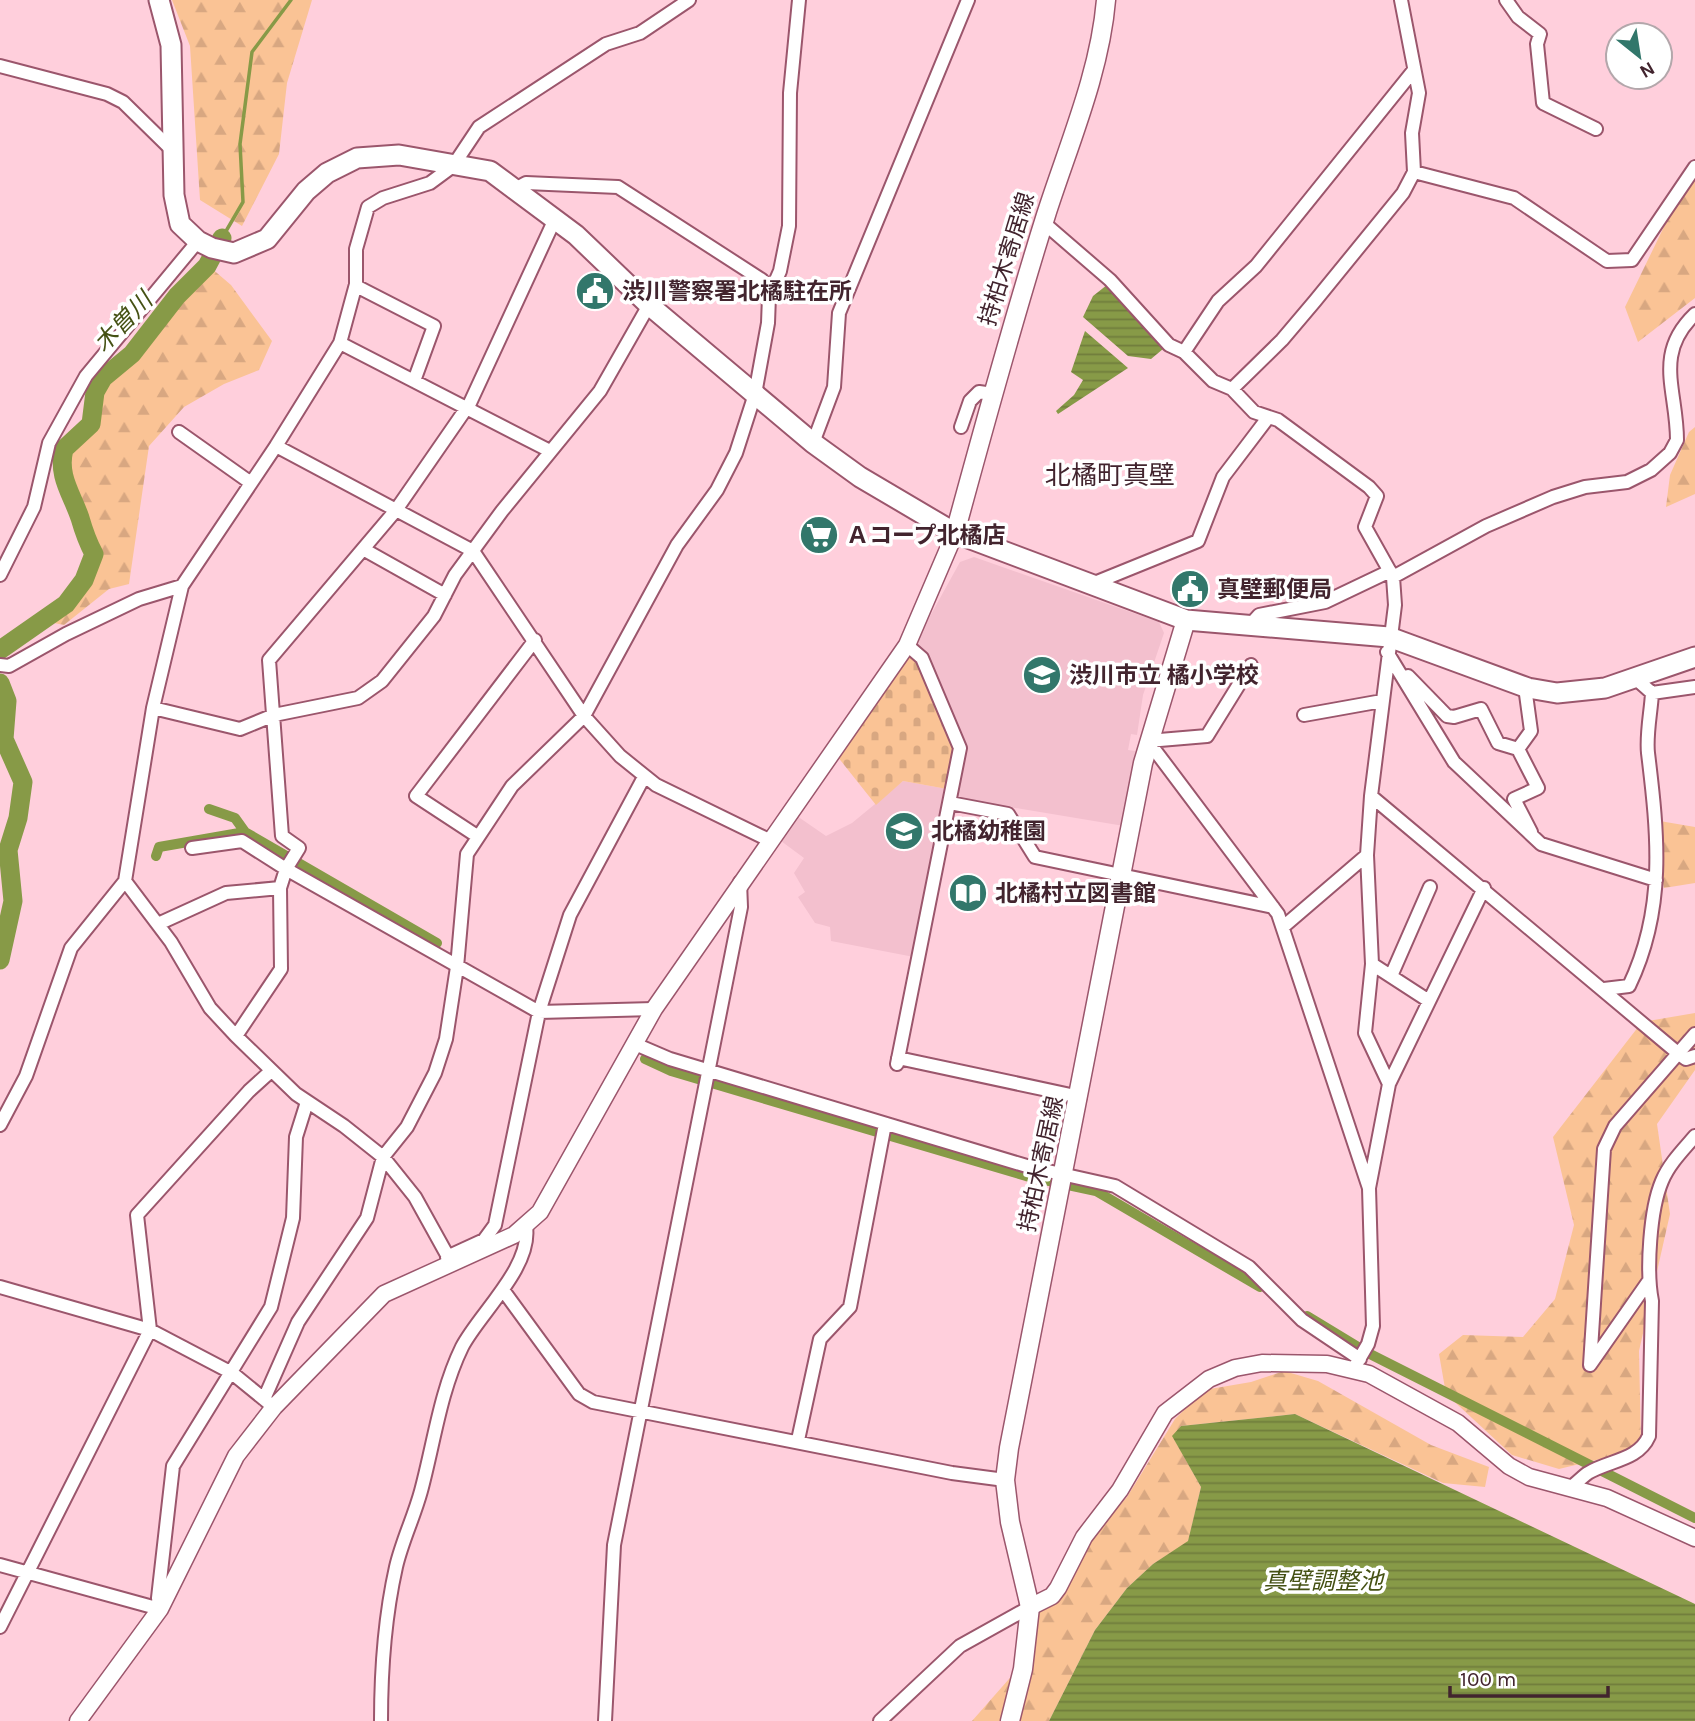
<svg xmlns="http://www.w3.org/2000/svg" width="1695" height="1721" font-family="Karla,'Noto Sans JP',sans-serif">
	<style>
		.built { fill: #f3c0ce }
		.forest { fill: url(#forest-firs) }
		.cemetery { fill: url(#cemetery-stones) }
		.water { fill: url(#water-rules) }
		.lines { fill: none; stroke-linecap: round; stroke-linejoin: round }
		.stream { stroke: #879a47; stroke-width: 3.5 }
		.canal { stroke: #879a47; stroke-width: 10 }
		.river { stroke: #879a47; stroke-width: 19 }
		.minor-casing { stroke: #9b566c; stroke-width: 16 }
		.tertiary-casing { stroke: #9b566c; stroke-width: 19 }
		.secondary-casing { stroke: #9b566c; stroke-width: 21 }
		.primary-casing { stroke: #9b566c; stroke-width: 23 }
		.minor { stroke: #fff; stroke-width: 12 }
		.tertiary { stroke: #fff; stroke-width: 16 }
		.secondary { stroke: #fff; stroke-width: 18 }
		.primary { stroke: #fff; stroke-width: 19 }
		.labels { text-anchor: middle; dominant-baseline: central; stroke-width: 7; stroke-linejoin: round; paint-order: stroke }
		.street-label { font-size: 23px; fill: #42242e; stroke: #fff }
		.poi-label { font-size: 23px; font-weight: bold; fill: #42242e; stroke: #fff; text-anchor: start }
		.water-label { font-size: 24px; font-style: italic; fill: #455114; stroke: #fff }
		.quarter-label { font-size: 26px; fill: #42242e; stroke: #fff }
	</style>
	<defs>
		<pattern id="forest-firs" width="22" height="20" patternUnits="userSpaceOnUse" patternTransform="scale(1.75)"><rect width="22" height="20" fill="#fac395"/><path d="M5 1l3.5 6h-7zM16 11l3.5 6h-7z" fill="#d8a781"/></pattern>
		<pattern id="cemetery-stones" width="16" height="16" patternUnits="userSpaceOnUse" patternTransform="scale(1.75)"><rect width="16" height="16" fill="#fac395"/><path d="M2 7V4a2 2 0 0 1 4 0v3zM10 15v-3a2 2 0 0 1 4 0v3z" fill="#d8a781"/></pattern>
		<pattern id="water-rules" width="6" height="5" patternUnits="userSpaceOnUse" patternTransform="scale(1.75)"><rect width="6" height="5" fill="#879a47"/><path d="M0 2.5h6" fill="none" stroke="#707d3c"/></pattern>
	</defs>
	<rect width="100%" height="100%" fill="#ffcfdc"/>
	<path class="built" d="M974,557L1159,622L1164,633L1143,695L1137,735L1131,734L1128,750L1135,751L1124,826L955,798L913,647L960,562Z
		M903,781L947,789L914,957L831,941L830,927L815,923L798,897L805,892L794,873L804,858L781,841L797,816L826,836L852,823Z"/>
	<path class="forest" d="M172,0H312L287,83L279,154L242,226L200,200L190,46Z
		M1695,163V298L1638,342L1625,307Z
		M210,267L231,285L272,341L259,370L224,384L184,407L149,446L129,584L109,589L64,625L49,622L77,595L97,557L67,483L66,451L73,441L89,432L94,425L101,385L105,379L134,356L179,297Z
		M1695,427V494L1666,507L1670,475L1689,432Z
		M1648,819L1695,827V883L1664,888Z
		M1695,1013V1070L1657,1124L1670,1214L1639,1351L1641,1444L1629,1452L1559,1469L1512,1455L1446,1394L1439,1354L1463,1335L1523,1337L1555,1299L1574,1225L1553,1137L1642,1022Z
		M1284,1371L1318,1381L1431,1445L1489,1467L1485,1487L1443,1483L1295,1414L1181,1426L1173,1437L1201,1487L1188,1542L1153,1564L1127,1588L1095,1630L1049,1721H972L1023,1663L1035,1610L1049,1606L1063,1595L1071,1572L1089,1540L1127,1497L1175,1419L1204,1390L1251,1382Z"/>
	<path class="cemetery" d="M909,654L919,660L956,746L947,789L903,781L876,805L837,756Z"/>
	<path class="water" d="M1107,285L1163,349L1151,359L1128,356L1083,317L1093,296Z
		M1085,331L1128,368L1058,414L1056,411L1074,395L1083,380L1071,372Z
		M1295,1414L1695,1604V1721H1049L1095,1630L1127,1588L1153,1564L1188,1541L1201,1487L1172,1436L1181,1426Z"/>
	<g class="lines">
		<path class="stream" d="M222,238L243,202L240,144L252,52L291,0"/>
		<path class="canal" d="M209,809L235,818L245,832L437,943
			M156,856L159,847L245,832
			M645,1059L671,1071L1026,1176L1096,1191L1260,1287
			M1307,1316L1368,1353L1695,1518"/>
		<path class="river" d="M0,650L66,604L84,580L94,554C87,541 84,532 80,518C72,494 57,476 64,449L91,424L95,392L103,378L132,354L177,296L207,266L222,238
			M0,683L7,701L4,739L23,782L18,818L8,850L13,901L0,960"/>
		<g class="minor-casing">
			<path id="minor" d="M1506,0L1518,17L1540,34L1537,44L1543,103L1596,129
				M0,66L107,94L123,102L175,153
				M1414,172L1514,198L1607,261L1632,260L1695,167
				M515,189L526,183L618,187L762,280L769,296
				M1044,223L1110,280L1169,345L1184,352L1213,381L1232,389L1282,340L1315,301L1403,193L1414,172L1412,133L1419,93L1401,0
				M356,286L434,326L414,381
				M340,343L550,451
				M1184,352L1218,301L1256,266L1414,70
				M1232,389L1254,412L1278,420L1369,487L1377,496L1365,527L1393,577
				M961,427L970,401L979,392L993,394
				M179,432L251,483
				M813,443L834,387L839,313L968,0
				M276,446L473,551L584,716L620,756L656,785L769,840
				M363,549L445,595
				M0,575L34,507L49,443L86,376L198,241
				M1092,584L1198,541L1223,477L1267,419
				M1250,625L1259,615L1325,602L1390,571
				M1387,652L1454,762L1541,844L1656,880
				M0,665L9,666L66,634L139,599L182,586
				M1251,665L1207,736L1148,741L1278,914L1369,1188L1373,1326L1368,1344L1354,1368
				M1408,676L1447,716L1454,717L1481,709L1498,743L1518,749
				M1525,687L1531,731L1518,749L1538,788L1514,799L1531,832
				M1652,693L1695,687
				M153,708L240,729L274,715L358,698L382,681L434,616L455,575L502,511L600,391L649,305
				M1304,715L1382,701
				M1371,796L1679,1054L1686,1059L1695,1056
				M950,803L1008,814L1035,857L1273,907
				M477,836L416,796L535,640
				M192,848L242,841L286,869L539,1012L654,1009
				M125,881L171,942L210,1008L236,1036
				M158,924L226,893L280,888
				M1283,927L1367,855
				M1372,964L1429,1001
				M1391,976L1430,887
				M1604,989L1629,986C1666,909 1658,835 1648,753C1646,734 1651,712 1652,693L1635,678
				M635,1044L670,1059L1030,1167L1115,1186L1249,1267L1302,1320L1360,1359
				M898,1058L1080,1097
				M897,1064L960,748L922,658L907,645
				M1389,1084L1484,888
				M0,1125L26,1076L71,948L125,881L153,708L182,586L276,446L340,343L356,284V249L368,207L383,198L430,183L453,166L479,127L606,44L640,33L689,0
				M1369,1188L1389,1084L1365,1033L1372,964L1367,855L1371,796L1395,605L1393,577L1486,526L1553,497L1585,487L1627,482L1651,470L1670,453L1677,440C1677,390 1653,354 1695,314
				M447,1257L484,1240L495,1225L539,1012L570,915L644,777
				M451,1262L415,1197L383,1157L344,1126L296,1094L236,1036L281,969L280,888L286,869L299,848L282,836L269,660L396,510L470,403L554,221
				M1648,1282L1590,1365L1604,1149L1615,1126L1695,1034
				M0,1287L150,1330L232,1373L270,1404
				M503,1290L579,1394L593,1402L952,1473L1005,1480
				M264,1399L298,1322L367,1218L383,1157L407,1127L435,1073L446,1039L457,967L467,854L512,786L584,716L677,545L717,490L736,453L755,394L768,323L769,296L780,271L789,226L790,93L799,0
				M798,1440L820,1339L850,1307L885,1124
				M1571,1487C1577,1483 1582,1477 1588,1473C1609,1460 1638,1461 1649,1436L1652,1301C1646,1271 1650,1209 1662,1181C1669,1164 1683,1150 1695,1136
				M0,1565L160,1609L158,1598L173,1466L271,1307L293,1218L296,1137L307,1102
				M0,1627L150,1330L137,1215L249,1091L271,1071
				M381,1721C381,1671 385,1616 396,1567C402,1541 414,1517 421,1491C434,1443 440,1392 462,1347C479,1314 532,1267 526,1227
				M605,1721L614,1545L741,907L740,882
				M880,1721L960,1646L1030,1607"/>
		</g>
		<g class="tertiary-casing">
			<path id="tertiary" d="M1030,1607L1052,1596L1058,1588L1084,1537L1120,1490L1165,1413L1209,1379L1235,1368L1262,1363L1327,1364L1369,1374L1458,1423L1509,1466L1529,1477L1607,1498L1695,1538
				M78,1721L160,1609L236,1456L274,1407L384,1294L514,1235L540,1212L654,1009L907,645L955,533"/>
		</g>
		<g class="secondary-casing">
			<path id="secondary" d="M955,533C984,426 1013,320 1046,215C1068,146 1100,73 1106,0
				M1010,1721L1023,1669L1030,1607L1010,1522L1005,1480L1009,1448L1143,763L1186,620"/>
		</g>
		<g class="primary-casing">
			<path id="primary" d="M159,0L171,45L174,195L180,224L198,241L212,248L234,253L267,239L306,191L327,173L357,158L399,155L490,171L576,235L649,305L813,443L860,477L955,533L1186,620L1389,637L1528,688L1557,693L1605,688L1695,657"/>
		</g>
		<use href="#minor" class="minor"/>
		<use href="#tertiary" class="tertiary"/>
		<use href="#secondary" class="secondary"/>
		<use href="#primary" class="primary"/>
	</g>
	<defs>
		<g id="civic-disc" transform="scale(2.0125)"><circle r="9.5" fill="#32776b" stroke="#fff"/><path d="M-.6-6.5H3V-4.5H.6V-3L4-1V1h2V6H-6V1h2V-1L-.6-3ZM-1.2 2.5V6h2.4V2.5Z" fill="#fff"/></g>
		<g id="supermarket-disc" transform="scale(2.0125)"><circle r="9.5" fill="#32776b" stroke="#fff"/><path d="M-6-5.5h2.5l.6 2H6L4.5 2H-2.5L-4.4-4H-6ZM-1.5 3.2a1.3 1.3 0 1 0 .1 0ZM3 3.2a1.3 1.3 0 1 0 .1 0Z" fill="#fff"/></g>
		<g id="school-disc" transform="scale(2.0125)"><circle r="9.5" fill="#32776b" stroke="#fff"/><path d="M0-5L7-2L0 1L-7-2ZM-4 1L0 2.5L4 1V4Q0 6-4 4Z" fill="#fff"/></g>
		<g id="library-disc" transform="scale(2.0125)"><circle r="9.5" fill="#32776b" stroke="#fff"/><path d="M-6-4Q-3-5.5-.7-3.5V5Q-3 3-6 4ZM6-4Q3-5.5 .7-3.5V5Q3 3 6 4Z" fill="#fff"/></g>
	</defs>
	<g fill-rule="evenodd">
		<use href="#civic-disc" x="595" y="291"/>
		<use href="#supermarket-disc" x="819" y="535"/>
		<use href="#civic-disc" x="1190" y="589"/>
		<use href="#school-disc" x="1042" y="675"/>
		<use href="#school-disc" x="904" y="831"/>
		<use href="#library-disc" x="968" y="893"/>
	</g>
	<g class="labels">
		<g class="street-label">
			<text transform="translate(1007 259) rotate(-73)">持柏木寄居線</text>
			<text transform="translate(1041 1164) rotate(-78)">持柏木寄居線</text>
		</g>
		<g class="poi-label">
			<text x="622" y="291">渋川警察署北橘駐在所</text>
			<text x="846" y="535">Ａコープ北橘店</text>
			<text x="1217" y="589">真壁郵便局</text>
			<text x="1069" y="675">渋川市立 橘小学校</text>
			<text x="931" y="831">北橘幼稚園</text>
			<text x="995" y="893">北橘村立図書館</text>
		</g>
		<g class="water-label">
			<text transform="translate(123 322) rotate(-46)">木曽川</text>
			<text x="1323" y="1581">真壁調整池</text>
		</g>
		<g class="quarter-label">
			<text x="1110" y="475">北橘町真壁</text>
		</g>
	</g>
	<g transform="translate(1639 56) rotate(150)"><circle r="33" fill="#ffffff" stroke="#b3a7ab" stroke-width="2"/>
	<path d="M0-5L12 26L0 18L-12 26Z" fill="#32776b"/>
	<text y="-10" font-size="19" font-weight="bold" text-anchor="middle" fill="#42242e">N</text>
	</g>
	<path d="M1450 1686v10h158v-10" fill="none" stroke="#42242e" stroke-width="3.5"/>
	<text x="1460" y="1686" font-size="21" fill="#42242e" stroke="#ffffff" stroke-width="5" paint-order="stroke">100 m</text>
</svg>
